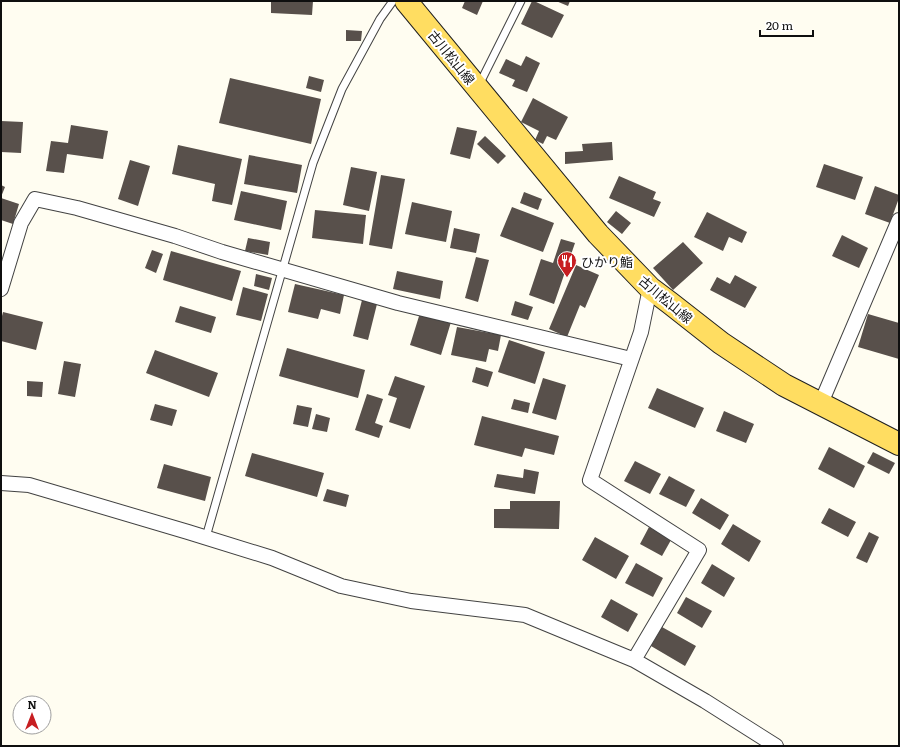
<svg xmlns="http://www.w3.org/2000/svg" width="900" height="747" font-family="Literata,'Noto Sans JP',serif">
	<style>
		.building { fill: #58504b }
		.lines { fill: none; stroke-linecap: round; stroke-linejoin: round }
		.lane-casing { stroke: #424242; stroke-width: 9 }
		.street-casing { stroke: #424242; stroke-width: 16 }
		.primary-casing { stroke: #202020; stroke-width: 24 }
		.lane { stroke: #fff; stroke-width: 7 }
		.street { stroke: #fff; stroke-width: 14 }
		.primary { stroke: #ffdd61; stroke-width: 22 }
		.labels { text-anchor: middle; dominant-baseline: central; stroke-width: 4; stroke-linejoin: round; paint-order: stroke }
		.street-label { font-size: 13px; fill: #0f0f0f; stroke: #fff }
		.poi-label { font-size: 13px; fill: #0f0f0f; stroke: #fff; text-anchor: start }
	</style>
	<rect width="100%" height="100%" fill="#fffdf1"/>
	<path class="building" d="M271,1H313L312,15L271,13Z
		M465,1H483L477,15L462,8Z
		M532,1H534L564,15L552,38L521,24Z
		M556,1H570L568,6Z
		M346,30L362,31L361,41H346Z
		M526,56L540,63L527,92L512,86L515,80L499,73L506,59L521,66Z
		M309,76L324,80L321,92L306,88Z
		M230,78L321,99L311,144L219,123Z
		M533,98L568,117L556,140L547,136L543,144L535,140L539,131L521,122Z
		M1,121L23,122L21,153L1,152Z
		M71,125L108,131L103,159L67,154L64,173L46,171L51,141L68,143Z
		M457,127L477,131L470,159L450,154Z
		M485,136L506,156L498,164L477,144Z
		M612,142L613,160L565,164V152L583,151L582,144Z
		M178,145L242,159L232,205L212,201L215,184L172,174Z
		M249,155L302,165L297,193L244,184Z
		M130,160L150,166L138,206L118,199Z
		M824,164L863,177L855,200L816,187Z
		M351,167L377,172L369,211L343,205Z
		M381,175L405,179L392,249L369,245Z
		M619,176L656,192L653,199L661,202L654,217L609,198Z
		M1,185L5,187L1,197Z
		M875,186L899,195V198L890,223L865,214Z
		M241,191L287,201L281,230L234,220Z
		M524,192L542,199L538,210L520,203Z
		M1,198L19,204L13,224L1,220Z
		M412,202L452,211L446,242L405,234Z
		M512,207L554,223L543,252L500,236Z
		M315,210L366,215L363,244L312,238Z
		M616,211L631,223L622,234L607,222Z
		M707,212L747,232L742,243L729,237L723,251L694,237Z
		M454,228L480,234L476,253L450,248Z
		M842,235L868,248L859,268L832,256Z
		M248,238L270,242L268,255L245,251Z
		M561,239L575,243L554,304L529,295L541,259L553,263Z
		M683,242L703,263L673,290L653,268Z
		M152,250L163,254L156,273L145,268Z
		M171,251L241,271L232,301L163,280Z
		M476,257L489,260L478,302L465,298Z
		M576,265L599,275L585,308L580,305L567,337L549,329Z
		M397,271L443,281L440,299L393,289Z
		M256,274L272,278L269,290L254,286Z
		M735,275L757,287L745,308L710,290L717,277L730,284Z
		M295,284L344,295L340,314L321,309L318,319L288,312Z
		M243,287L268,294L261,321L236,315Z
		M362,300L377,304L368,340L353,336Z
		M515,301L533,307L528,320L511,315Z
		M180,306L216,317L211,333L175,322Z
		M3,312L43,322L36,350L1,341V320Z
		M420,313L451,322L441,355L410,345Z
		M868,314L899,323V359L858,347Z
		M457,327L501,335L498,351L489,349L486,362L451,355Z
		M509,340L545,352L535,384L498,372Z
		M287,348L365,370L358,398L279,376Z
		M155,350L218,373L209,397L146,373Z
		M64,361L81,364L75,397L58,394Z
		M476,367L493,372L488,387L472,382Z
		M395,376L425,386L410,429L389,422L397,398L388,395Z
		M543,378L566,385L556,420L532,413Z
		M27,381L43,382L42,397L27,396Z
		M657,388L704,408L695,428L648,408Z
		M367,394L383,399L375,423L383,426L379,438L355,430Z
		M514,399L530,403L528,413L511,409Z
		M155,404L177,410L172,426L150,420Z
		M297,405L312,408L308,427L293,424Z
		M724,411L754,424L746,443L716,431Z
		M316,414L330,418L327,432L312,429Z
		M482,416L559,436L554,455L525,448L522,457L474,445Z
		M829,447L865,466L854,488L818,469Z
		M873,452L895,463L889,474L867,463Z
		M252,453L324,473L317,497L245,476Z
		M635,461L661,474L650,494L624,481Z
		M164,464L211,477L205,501L157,488Z
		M524,469L539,472L535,494L494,487L497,474L523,478Z
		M669,476L695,490L686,507L659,494Z
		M327,489L349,495L346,507L323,501Z
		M701,498L729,515L720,530L692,513Z
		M510,501H560L559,529L494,528V509H510Z
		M829,508L856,522L848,537L821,523Z
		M733,524L761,541L749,562L721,544Z
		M649,527L671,540L662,556L640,544Z
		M869,532L879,537L867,563L856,558Z
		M595,537L629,556L616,579L582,560Z
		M636,563L663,578L653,597L625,583Z
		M712,564L735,578L724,597L701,583Z
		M686,597L712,611L702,628L677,613Z
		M611,599L638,614L628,632L601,617Z
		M662,627L696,646L685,666L651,646Z"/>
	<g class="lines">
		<g class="lane-casing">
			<path id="lane" d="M479,85L521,1
				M206,537L313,163L342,89L380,19L393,1"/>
		</g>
		<g class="street-casing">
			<path id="street" d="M1,289L21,223L35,199L77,208L175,236L222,252L398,303L631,359
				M821,403L899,220
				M1,483L29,485L188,532L272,558L341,586L411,601L525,615L634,660L705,701L776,746
				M634,660L699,550L590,480L641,332L650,288"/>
		</g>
		<g class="primary-casing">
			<path id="primary" d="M406,1L598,234L650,288L670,303L721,343L784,385L899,444"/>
		</g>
		<use href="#lane" class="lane"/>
		<use href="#street" class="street"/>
		<use href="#primary" class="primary"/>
	</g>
	<defs>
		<g id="restaurant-pin" transform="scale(1)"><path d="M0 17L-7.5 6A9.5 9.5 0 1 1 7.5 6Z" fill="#c71e21" stroke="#fff"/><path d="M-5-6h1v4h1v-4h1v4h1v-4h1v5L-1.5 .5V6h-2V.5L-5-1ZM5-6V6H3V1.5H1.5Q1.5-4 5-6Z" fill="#fff"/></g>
	</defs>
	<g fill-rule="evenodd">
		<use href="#restaurant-pin" x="567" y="261"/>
	</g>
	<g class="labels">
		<g class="street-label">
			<text transform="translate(452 57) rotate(51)">古川松山線</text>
			<text transform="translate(666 299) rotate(40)">古川松山線</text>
		</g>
		<g class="poi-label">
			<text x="581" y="261">ひかり鮨</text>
		</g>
	</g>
	<rect width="900" height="747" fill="none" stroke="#0f0f0f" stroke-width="4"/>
	<g transform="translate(32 715)"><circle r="19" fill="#ffffff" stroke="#9f9f9f"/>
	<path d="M0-3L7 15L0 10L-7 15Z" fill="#c71e21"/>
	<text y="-6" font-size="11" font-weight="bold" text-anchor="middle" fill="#0f0f0f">N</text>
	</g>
	<path d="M760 30v6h53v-6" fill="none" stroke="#0f0f0f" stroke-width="2"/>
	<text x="766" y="30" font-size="12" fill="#0f0f0f" stroke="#ffffff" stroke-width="3" paint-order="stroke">20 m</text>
</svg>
